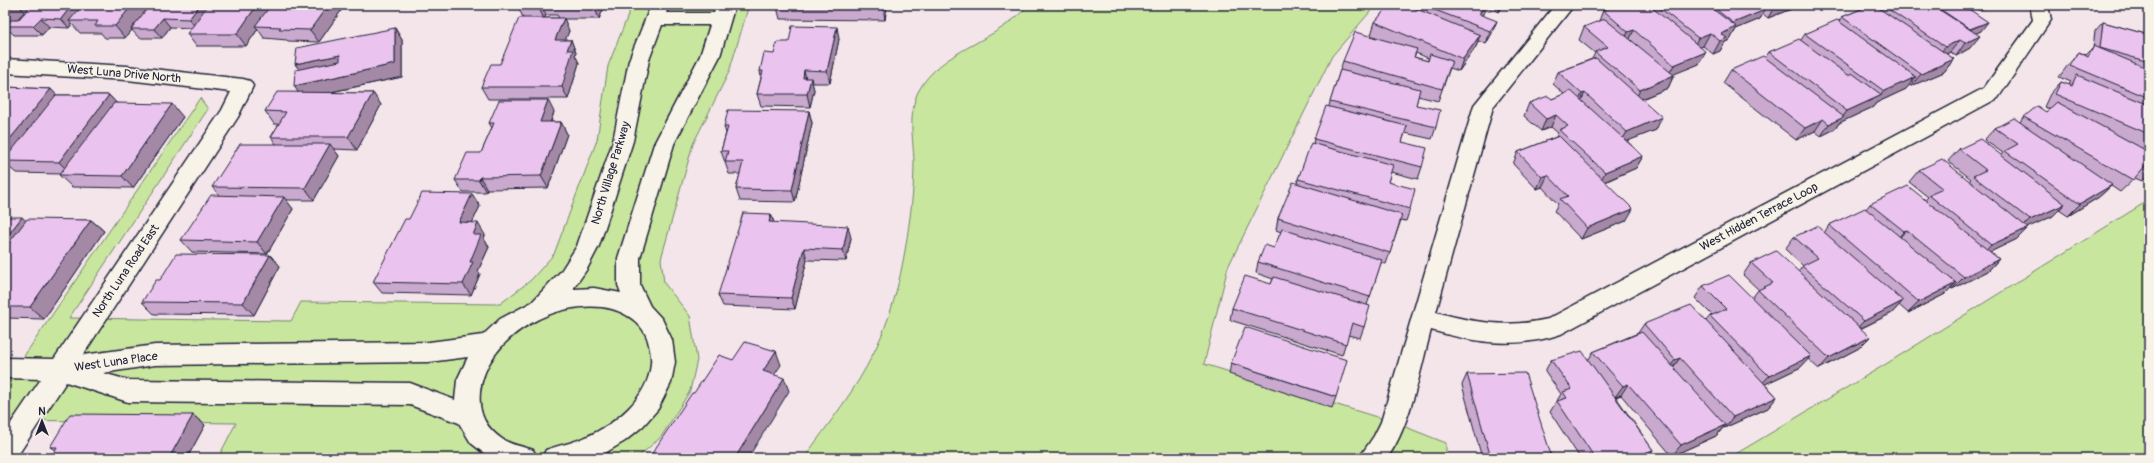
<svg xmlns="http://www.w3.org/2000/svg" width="2154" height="463" font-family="Pangolin,sans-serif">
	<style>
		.green { fill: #c8e69e; stroke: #75846c }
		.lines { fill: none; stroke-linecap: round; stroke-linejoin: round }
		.minor-casing { stroke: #22223b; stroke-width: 3 }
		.minor { fill: #f7f3e8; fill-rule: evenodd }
		.wall { fill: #c9a9cd; stroke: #22223b; fill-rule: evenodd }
		.shaded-wall { fill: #a489a7; stroke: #22223b }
		.building { fill: #eac4ee; stroke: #22223b }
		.labels { text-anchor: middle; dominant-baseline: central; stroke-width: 3; stroke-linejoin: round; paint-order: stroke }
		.street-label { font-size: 12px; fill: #22223b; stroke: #f7f3e8 }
	</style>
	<rect width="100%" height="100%" fill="#f3e5ea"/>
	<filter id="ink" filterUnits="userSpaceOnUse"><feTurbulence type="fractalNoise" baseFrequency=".025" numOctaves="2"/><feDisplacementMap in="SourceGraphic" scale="8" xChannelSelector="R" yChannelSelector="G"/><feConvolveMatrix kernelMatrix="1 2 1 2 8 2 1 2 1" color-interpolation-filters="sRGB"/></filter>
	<g filter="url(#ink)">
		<path class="green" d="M632,5H749L729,72L693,144L661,259L664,283L690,316L697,360L690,391L661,437L637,458H218L236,423L5,420V384L200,98L208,109L69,318L291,321L301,302L500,304L531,280L554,254L597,140L608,66Z
			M1028,5H1376L1332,56L1228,267L1204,364L1393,422L1446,443V458H804C828,424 856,390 874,352C896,308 905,258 911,209C913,193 914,177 914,161C913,139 908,113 918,92C940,49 998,42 1028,5Z
			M2149,200V458H1729L1886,364Z"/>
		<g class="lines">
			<g class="minor-casing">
				<path id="minor" d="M651,5H669L666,13H714L717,5H735L720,56L674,144L640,258V285L650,306L662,319L672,340L675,362L671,383L658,409L643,426L625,441L605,453L592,458H542L546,450C559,445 573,443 586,437C616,424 649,397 651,363C652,357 650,350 649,345C646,326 629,314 612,309C559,296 486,336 480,392C478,413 485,427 502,439C511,445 522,446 533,450L537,458H490L471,443L459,423L410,405L128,402L66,382L16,458H5V432L41,379L5,378V358L54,359L222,110L231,92L127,80L5,73V59L127,66L243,79L250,81L253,86L238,117L83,355L155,345L429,342L483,335L500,319L532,302L561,271L577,246L613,141L629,60ZM662,25H710L700,56L654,144L618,258V285L621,293L594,288L573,289L587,269L599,246L633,141L649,60ZM468,357L457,380L455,400L410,383L128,380L103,373L155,365L429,362Z
					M1555,5H1574L1493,107L1436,312C1474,323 1509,328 1548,319L1984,88L2033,20L2030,5H2048L2051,20L1998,98L1561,334C1516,349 1476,343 1431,330C1421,367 1410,428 1387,458H1359L1374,436L1381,422L1474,105Z"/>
			</g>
			<use href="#minor" class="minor"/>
		</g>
		<path class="wall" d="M5,5H345L319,42L288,41L287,40L264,38L258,29L246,46H196L187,34L191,28L170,27L162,38H139L132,30L125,38H105L101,33H80L72,24L69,28L49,27L42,35H14L8,29L5,33ZM24,12L25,13L18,20H17Z
			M518,5H605L599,19H564L569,31L565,40H571L576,53L575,55L579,63L568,99H488L481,87L500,64L523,18L518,6ZM546,15H557L559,18H544Z
			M778,5H887L885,20L780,19L777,7Z
			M1389,5H1503L1499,12L1486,7L1485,11L1482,15L1492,33L1486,44L1478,41L1476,47L1459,71L1450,68L1438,101L1418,96L1416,105L1436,127L1432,139L1405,133L1402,142L1422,167L1418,179L1391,172L1388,182L1410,209L1406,221L1401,220L1386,264L1381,263L1367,305L1364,327L1360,338L1348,335L1342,355L1230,320L1232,308L1271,284L1273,279L1256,273L1258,262L1274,248L1281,232L1276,230L1278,218L1297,184L1298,179L1313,144L1314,139L1329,106L1340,70L1343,61L1383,40L1371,35L1375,22ZM1416,53L1428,58V61L1414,57Z
			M1618,5H1800L1799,6L1768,18L1763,14L1760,19L1736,29L1730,40L1725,42L1720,51L1713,54L1703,46L1700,47L1699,64L1673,74L1674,75L1668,88L1642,99L1656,130L1627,141L1643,156L1636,168L1605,182L1626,221L1581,239L1554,211L1558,204L1542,187L1537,189L1513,164L1518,152L1556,137L1558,133L1551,127L1541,131L1524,116L1529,103L1552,99L1564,94L1553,84L1558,72L1592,59L1595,53L1579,40L1584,27L1599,21L1603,10Z
			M1861,5H1991L1979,10L1973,7L1971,10L1981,31L1976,33L1970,48L1956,56L1950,52L1946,54L1954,59L1944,72L1911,86L1909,85L1906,89L1876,103L1873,107L1839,123L1835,129L1821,136L1815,131L1796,140L1723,83L1731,70L1765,58L1769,52L1801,40L1805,34L1839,21L1842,17L1861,9L1859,8Z
			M2103,22L2149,35V152L2141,148L2149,152V175L2142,181L2135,178L2120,192L2111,186L2099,197L2068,216L2059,210L2053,216L2028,227L2017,239L1990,252L1999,259L1988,271L1952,289L1951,288L1945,294L1908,313L1899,305L1892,313L1860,329L1859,348L1819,369L1808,359L1801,367L1765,384L1777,397L1768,408L1724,428V427L1716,436L1672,456L1621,395L1616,397L1653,450L1647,458H1580L1550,412L1561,394L1545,371L1551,360L1589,359L1593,352L1638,333L1644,324L1706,321L1710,316L1712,315L1695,298L1703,286L1752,298L1758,290H1759L1743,275L1751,263L1798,272L1803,266L1785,249L1794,237L1824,233L1829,225L1866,209L1870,204L1925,200L1928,197L1909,182L1919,170L1969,181L1971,179L1948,161L1959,149L2002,155L2003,153L1984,140L1995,128L2020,122L2024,117L2046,112L2050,109L2044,107L2050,94L2061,82L2068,85L2071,82L2059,77L2068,65L2079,52L2086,55L2093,48L2095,31Z
			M395,28L402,40V77L327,93H373L381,105L357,150L334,149L339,156L314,200H286L293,209L267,254L192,252L181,240L219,195L212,187L276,144L271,137L279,124H274L265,111L298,92L299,69L295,64Z
			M839,39L830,83H812L814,90L810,107L761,106L757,94L761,78L760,71L774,54L789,42Z
			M5,87L51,89L56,95H109L116,103L183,117L133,188L72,187L59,175L60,174L16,173L9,167L5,172Z
			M809,111L812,123L795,202L740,201L736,189L740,174H729L721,151L726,133L724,127Z
			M554,112L551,122H561L567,134L548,188L487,189L486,192H463L455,180L481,153L492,128L489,123Z
			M472,194L480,206L472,223L485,235L484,239L489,247L478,271L480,274L471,295L382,293L373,282L409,219Z
			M771,214L774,223L851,238L846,261L807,260L795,309L723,306L718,295Z
			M5,217L26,221L91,220L104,231L44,319L5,318Z
			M270,255L280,266L254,315L154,314L142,302L160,280Z
			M1231,363L1336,397L1332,408L1229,374Z
			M1467,374L1552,458H1482L1462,385Z
			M193,415L205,425L187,458H51L55,450L50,447Z"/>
		<path class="shaded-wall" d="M13,5H29L21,8L24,12L11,26H6L8,29L5,33V14Z
			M72,5H88L69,21L72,24L69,28L61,19Z
			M132,5H152L131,29L132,30L125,38L115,26Z
			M200,5H213L196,28L189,19Z
			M257,5H274L255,26L258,29L246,46L237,34Z
			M328,5H345L319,42L310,30Z
			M539,5H541L546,15L544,19L538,6Z
			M595,5H605L599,19L594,6Z
			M883,5H887L885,20L883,7Z
			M1485,5H1487L1485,11L1475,26L1479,14Z
			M1501,5H1503L1499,12Z
			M1784,5H1800L1799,6L1768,18L1773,9Z
			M1969,5H1975L1971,11L1966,7Z
			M1983,5H1991L1979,10Z
			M1765,10L1760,19L1736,29L1730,40L1725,42L1720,51L1713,54L1720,41L1721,34L1729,31L1733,23Z
			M41,18L49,27L42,35L33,26Z
			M163,18L170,27L162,38L154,29Z
			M564,18L569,31L560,53L555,40Z
			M1497,21L1492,33L1486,44L1490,31Z
			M1988,22L1981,31L1962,39L1969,30Z
			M837,27L839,39L830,83L827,71Z
			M395,28L402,40V77L302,98L294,86L395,64Z
			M1634,30L1628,43L1622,45L1628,32Z
			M1710,33L1703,46L1692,51L1698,38Z
			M1480,35L1476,47L1459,71L1463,59Z
			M1980,36L1970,48L1956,56L1965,43Z
			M571,40L576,53L575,55L579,63L568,99L562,87L567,50Z
			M1960,40L1950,52L1936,59L1945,47Z
			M1706,52L1699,64L1667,77L1674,65Z
			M340,55L348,67L304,76L295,64Z
			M1954,59L1944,72L1911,86L1921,74Z
			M804,70L807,83L803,78Z
			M1674,75L1668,88L1634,102L1640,90Z
			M1916,77L1906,89L1876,103L1873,107L1839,123L1835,129L1821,136L1829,124L1842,118L1847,111L1880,96L1884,91Z
			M811,78L814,90L810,107L807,94Z
			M51,89L62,101L5,161V145Z
			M373,93L381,105L357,150L348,137Z
			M1585,93L1579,105L1576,106L1582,94Z
			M109,95L120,107L71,174L59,162Z
			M548,100L554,112L546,134L540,122Z
			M172,104L183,117L133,188L122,176Z
			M809,111L812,123L795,202L792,190Z
			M1556,115L1551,127L1541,131L1546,119Z
			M1662,117L1656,130L1620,144L1627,132Z
			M1823,119L1815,131L1796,140L1805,128Z
			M561,122L567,134L548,188L541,176Z
			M330,144L339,156L314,200L305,188Z
			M1643,156L1636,168L1599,184L1605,172Z
			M5,162L9,167L5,172Z
			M1548,175L1542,187L1537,189L1542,177Z
			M480,177L487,189L486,192L479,180Z
			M2112,185L2099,197L2068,216L2080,204Z
			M472,194L480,206L467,234L459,222Z
			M284,197L293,209L267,254L257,242Z
			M2065,204L2053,216L2018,232L2030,220Z
			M1633,209L1626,221L1581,239L1587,228Z
			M771,214L775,226L769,222Z
			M22,217L35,229L5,268V239Z
			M91,220L104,231L44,319L30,307Z
			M478,223L485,235L484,239L489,247L478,271L480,274L471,295L463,284L470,262L473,235Z
			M848,226L851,238L846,261L843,250Z
			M2028,228L2017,239L1980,257L1991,245Z
			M1906,230L1896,242L1894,243L1904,231Z
			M804,248L807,260L795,309L791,298Z
			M270,255L280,266L254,315L243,303Z
			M1999,259L1988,271L1952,289L1964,277Z
			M1956,283L1945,294L1908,313L1919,302Z
			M1903,301L1892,313L1853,332L1864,321Z
			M1870,337L1859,348L1819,369L1829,358Z
			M776,351L781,365L768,384L763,371Z
			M1811,356L1801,367L1759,387L1769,376Z
			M1680,358L1672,369L1667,371L1675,360Z
			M784,378L789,391L748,458H735Z
			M1628,384L1621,395L1615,397L1623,386Z
			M1777,397L1768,408L1724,428L1733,417Z
			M193,415L205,425L187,458H169Z
			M1725,425L1716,436L1672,456L1681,445Z
			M1653,450L1647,458H1630Z"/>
		<path class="building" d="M5,5H13L5,14Z
			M24,5H72L61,19L41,18L33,26H6L11,20H18L29,8H21Z
			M83,5H132L115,26H95L98,21H69Z
			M150,5H200L189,19L163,18L154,29H131Z
			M208,5H257L237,34H187Z
			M271,5H328L310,30L279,29L281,27L255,26Z
			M518,5H539L538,6H518Z
			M554,5H595L594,6H553Z
			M778,5H883V7H777Z
			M1389,5H1407L1480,35L1463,59L1375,22Z
			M1422,5H1485L1479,14L1497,21L1490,31Z
			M1618,5H1649L1706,52L1674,65L1634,30L1628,32L1603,10Z
			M1656,5H1707L1737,27L1721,34L1727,38L1720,41L1710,33L1698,38Z
			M1711,5H1758L1765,10L1733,23Z
			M1768,5H1784L1773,9Z
			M1871,5H1874L1954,59L1921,74L1842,17Z
			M1882,5H1932L1980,36L1965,43L1960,40L1945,47Z
			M1934,5H1969L1966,7L1988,22L1970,29Z
			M519,18H564L555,40H571L567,50H573L562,87H481L491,64H500Z
			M1605,19L1674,75L1640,90L1595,52L1608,47L1584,27Z
			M1837,20L1916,77L1884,91L1805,34Z
			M2103,22L2149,35V62L2100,48Z
			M792,26L837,27L827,71L804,70L803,78H811L807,94H757L763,71H760L764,53L774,54L777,42H789Z
			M395,28V64L294,86L295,70L340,61V55L295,64L297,48Z
			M1355,32L1417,49L1414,57L1428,61L1430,54L1452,61L1442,89L1343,61Z
			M1799,39L1848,75L1852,73L1882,95L1847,111L1769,52Z
			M2094,46L2149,69V98L2070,65L2079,52L2088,57Z
			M1763,56L1844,117L1829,124L1823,119L1805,128L1731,70Z
			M1596,58L1662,117L1627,132L1585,93L1582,94L1558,72Z
			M1340,70L1420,89L1416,105L1440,110L1436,127L1330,102Z
			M2077,75L2149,105V134L2055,94L2061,82L2072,86Z
			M5,87L51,89L5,145Z
			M1571,91L1643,156L1605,172L1559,130L1568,126L1556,115L1546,119L1529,103L1548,96L1552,99Z
			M277,92L373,93L348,137H271L286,112L265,111Z
			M56,95H109L59,162L5,161V159Z
			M499,100H548L540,122H561L541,176L480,177L479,180H455L467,153H481L494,123H489Z
			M2057,102L2149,152V166L2146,165L2133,180L2024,117L2037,106L2046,112Z
			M114,103L172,104L122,176L59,175Z
			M1326,106L1407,126L1402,142L1427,148L1422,167L1314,139Z
			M728,110L809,111L792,190L736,189L743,162H725L728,151H721L728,127H724Z
			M2014,118L2112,185L2080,204L2005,151L2018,144L1995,128Z
			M1559,136L1633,209L1587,228L1560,199L1568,196L1548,175L1542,177L1518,152Z
			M1980,139L2065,204L2030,220L1973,176L1986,170L1959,149Z
			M1311,143L1393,165L1388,182L1415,189L1410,209L1298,179Z
			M240,144H330L305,188L212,187Z
			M1942,159L2028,228L1991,245L1929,195L1943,189L1919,170Z
			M1293,182L1402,215L1390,253L1278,218Z
			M1908,186L1999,259L1964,277L1906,230L1904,231L1870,204Z
			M422,193L472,194L459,222L478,223L473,235H481L470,262H473L463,284L373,282L405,219H409Z
			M211,195L284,197L257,242L181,240Z
			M1865,208L1956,283L1919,302L1829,225Z
			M743,213L771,214L769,222L848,226L843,250L804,248L791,298L718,295Z
			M5,217H22L5,239Z
			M27,219L91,220L30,307H5V248Z
			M1817,226L1903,301L1864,321L1802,266L1818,258L1794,237Z
			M1282,229L1382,260L1370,297L1258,262L1265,245L1274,248Z
			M1776,251L1870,337L1829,358L1758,290L1773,283L1751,263Z
			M176,254L270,255L243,303L142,302L156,280H160Z
			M1729,275L1811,356L1769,376L1710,316L1726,309L1703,286Z
			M1245,276L1271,284L1274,277L1370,306L1364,327L1352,323L1346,344L1232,308Z
			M1691,305L1777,397L1733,417L1680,358L1675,360L1644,324Z
			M1245,327L1347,360L1336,397L1231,363Z
			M1642,332L1725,425L1681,445L1628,384L1623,386L1593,352Z
			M745,342L776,351L763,371L784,378L735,458H649L692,393H694L719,355L733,360Z
			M1582,351L1653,450L1630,458H1595L1557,401L1567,398L1563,392L1572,389L1551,360Z
			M1525,373L1552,458H1491L1467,374Z
			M70,414L193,415L169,458H51L57,447H50Z"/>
	</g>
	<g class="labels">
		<g class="street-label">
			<text transform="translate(124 74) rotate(5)">West Luna Drive North</text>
			<text transform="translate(611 173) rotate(-73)">North Village Parkway</text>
			<text transform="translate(1759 217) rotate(-28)">West Hidden Terrace Loop</text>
			<text transform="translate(126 271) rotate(-56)">North Luna Road East</text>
			<text transform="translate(116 362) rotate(-8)">West Luna Place</text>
		</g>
	</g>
	<rect width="2154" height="463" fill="none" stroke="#f7f3e8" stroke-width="20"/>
	<rect x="10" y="10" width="2134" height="443" fill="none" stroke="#22223b" stroke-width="1.5" filter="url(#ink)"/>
	<g transform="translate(42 421)" stroke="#f7f3e8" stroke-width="3" paint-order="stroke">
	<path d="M0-3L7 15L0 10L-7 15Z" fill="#22223b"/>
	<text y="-6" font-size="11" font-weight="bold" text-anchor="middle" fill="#22223b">N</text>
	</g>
</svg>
